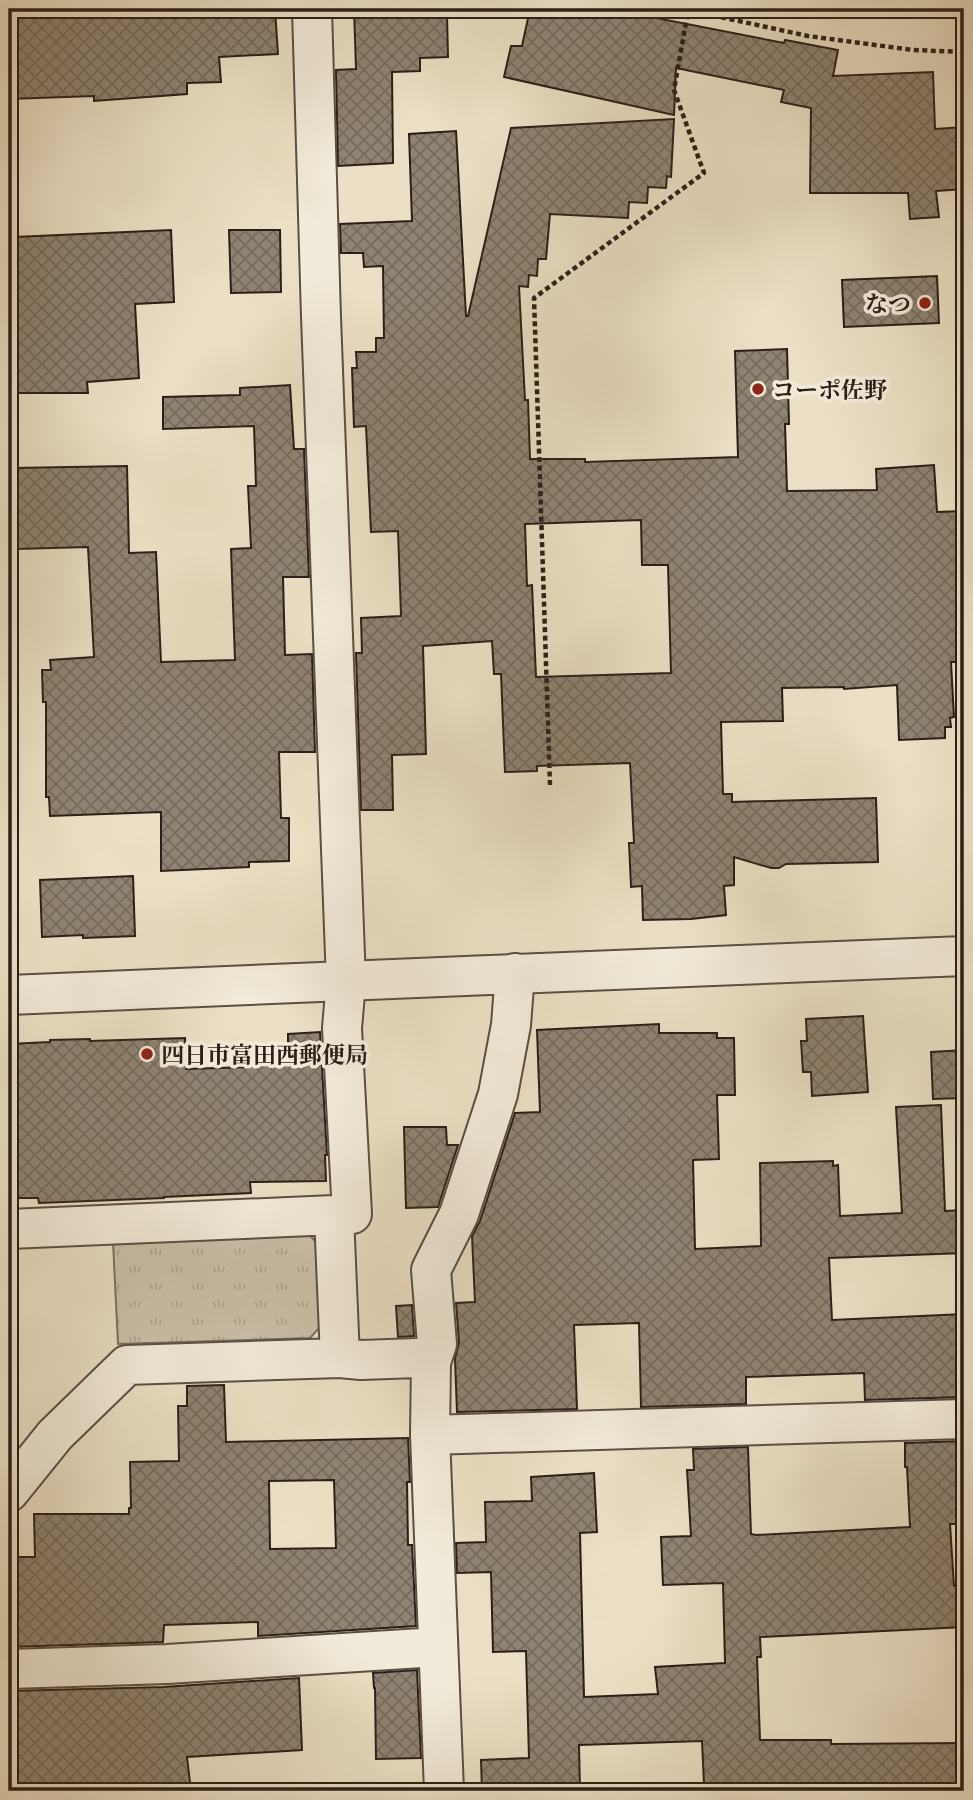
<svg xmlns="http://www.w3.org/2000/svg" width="973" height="1800" font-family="'Gentium Book Plus','Noto Serif JP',serif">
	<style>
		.grass { fill: url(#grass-tufts); stroke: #7a6f60; stroke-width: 2 }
		.building { fill: url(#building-cross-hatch); stroke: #2b1f19; stroke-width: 2; fill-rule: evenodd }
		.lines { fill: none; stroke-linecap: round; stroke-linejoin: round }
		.minor-casing { stroke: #5b4f44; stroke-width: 42 }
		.tertiary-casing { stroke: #5b4f44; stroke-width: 42 }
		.path { stroke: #2b1f19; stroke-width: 4.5; stroke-dasharray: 5 3.5; stroke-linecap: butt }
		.minor { stroke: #f2ebd9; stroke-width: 38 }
		.tertiary { stroke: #f2ebd9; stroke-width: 38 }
		.poi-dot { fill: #8f2418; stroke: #f2ebd9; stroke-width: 2.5 }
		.labels { text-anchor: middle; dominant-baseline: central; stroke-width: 7; stroke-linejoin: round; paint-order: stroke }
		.poi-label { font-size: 23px; font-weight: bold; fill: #2b1f19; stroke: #f2ebd9; text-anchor: start }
	</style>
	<defs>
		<pattern id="grass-tufts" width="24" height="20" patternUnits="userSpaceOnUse" patternTransform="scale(1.75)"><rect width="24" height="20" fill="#cabfa8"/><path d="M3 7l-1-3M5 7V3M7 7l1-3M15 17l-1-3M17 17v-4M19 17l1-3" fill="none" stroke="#aea490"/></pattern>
		<pattern id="building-cross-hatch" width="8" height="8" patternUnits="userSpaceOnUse" patternTransform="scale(1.75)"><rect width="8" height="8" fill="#8f8372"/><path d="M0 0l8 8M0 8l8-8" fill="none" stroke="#756b5d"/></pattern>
	</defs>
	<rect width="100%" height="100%" fill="#ebe0c5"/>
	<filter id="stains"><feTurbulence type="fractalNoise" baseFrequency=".00286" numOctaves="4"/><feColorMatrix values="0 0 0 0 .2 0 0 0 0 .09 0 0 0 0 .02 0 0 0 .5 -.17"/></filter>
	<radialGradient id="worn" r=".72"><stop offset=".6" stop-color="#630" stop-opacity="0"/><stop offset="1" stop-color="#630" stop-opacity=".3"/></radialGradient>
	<path class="grass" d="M309,1234L318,1245L321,1326L310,1338L118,1344L113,1242Z"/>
	<path class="building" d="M15,9H58V15L144,14V13L195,10L194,9H275L278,54L219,57L221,82L187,83V94L94,101V96L9,99V20H15Z
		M354,9H432V15H447L448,57L420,58V71L392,72L393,163L338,166L336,70L356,69Z
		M530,9H658L656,18L784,43L785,40L838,50L833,76L933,72L935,129L964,127V189L936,191L939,217L910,219L908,193H810L811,108L781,102L784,90L676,68L674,115L504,77L511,46H522Z
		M674,119L671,177L667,176L666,188L648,187L647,203L629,202L628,218L550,214L546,259H538L537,276L529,275L528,287L519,286L525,400H528L530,459H585V462L738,457L735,351L787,349L789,424H785L787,491L877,490L876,469L934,465L937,512L964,511V662H951L954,717L950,718L951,727H945V738L899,740L897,685L844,689V687L782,688L783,721L721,722L723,794H732V802L876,798L878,862L786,864L779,868H771L734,857V885L724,886L726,915L691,919L643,920L642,886L631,887L629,843H634L630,763L537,766V771L505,772L501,674H494L492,641L423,646L426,754L392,755L393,810H361L356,653H362L361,618L401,616L398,531L371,532L366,426L354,427L352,368H357L356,352H376V338H384L383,266L364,267L363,253H341L340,224L412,221L409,134L456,131L466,316H468L511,128ZM641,520L642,565H668L671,673L536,677L532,585L527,586L525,524Z
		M171,230L174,302L135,304L139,378L87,382L88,393H9V345L18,344L15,237Z
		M229,230H280L281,292L231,293Z
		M937,276L939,323L844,327L842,280Z
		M290,385L294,449H304L309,577H283L285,655L312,654L315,752H279L281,818H289V861L249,862V867L161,871V812L50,816L49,797H46V702H43L42,670H51L50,660L94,657L88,547L17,549L14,468L127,466L129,553L156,552L161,662L235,660L231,549L251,548L248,486H256L254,426L163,429V397L240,395V388Z
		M133,876L135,936L83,938V935L42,937L40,880Z
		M863,1016L868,1092L812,1096L811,1072H803L801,1041H807L806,1019Z
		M659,1024V1033H717V1038H734L735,1095H717L719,1159L693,1160L695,1249L761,1246L760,1163L833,1161V1166L838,1165L840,1216L902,1213L896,1107L941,1105L945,1211L964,1210V1253L829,1258L832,1320L964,1314V1397L865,1400L864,1373L746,1377V1404L641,1407L639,1323L574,1325L577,1409L457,1412L455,1359L459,1342L456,1303L475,1302L472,1236L480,1221L515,1113L540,1112L537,1030Z
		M320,1032L327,1155H325L326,1181L250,1182L251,1193L164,1197V1198L39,1203L38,1198H9V1044L50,1042V1040L90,1039V1041L185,1038L186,1069L249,1067V1063L273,1062V1056H288V1034Z
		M964,1050V1098L933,1099L931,1052Z
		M404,1127H446L447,1145H458L438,1207L406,1208Z
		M412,1305L414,1336L398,1337L396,1306Z
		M224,1385L226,1442L408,1438L410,1482H407L408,1545H412L416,1626L258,1636V1622L164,1625L163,1642L9,1647V1557H35L34,1514H129V1508H131L130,1462L179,1461L178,1406H187V1386ZM334,1480L336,1548L270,1549L269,1481Z
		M964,1441V1524H950L954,1586L964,1585V1627L760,1637L761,1657H757L760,1740H831V1744L964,1743V1791H726V1787H709V1784H704L702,1741L579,1745L580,1791H482L481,1760L529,1758L526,1651L493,1652L491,1572L457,1573L456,1543L486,1542L485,1502L532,1501L531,1477L594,1473L597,1532L580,1533L584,1697L658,1694L655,1667L725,1663L723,1583L663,1585L661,1537L691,1536L687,1470H694L693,1449L748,1447L751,1534L756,1535L910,1527L907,1467H905V1443Z
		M417,1670L421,1758L376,1759L375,1688H374L373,1673Z
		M299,1678L302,1750L187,1757L191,1791H9V1691L163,1687Z"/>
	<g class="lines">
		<g class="minor-casing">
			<path id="minor" d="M312,9L321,317L346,982L342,1028L352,1214L334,1215
				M9,1229L334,1215L340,1358
				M430,1435L964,1419
				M9,1492L55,1435L127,1365L340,1358L361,1360L417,1358L431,1362
				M9,1669L167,1664L438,1647
				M444,1791L430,1435L431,1362L437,1344L431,1270L459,1214L498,1094L511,1025L515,973"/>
		</g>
		<g class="tertiary-casing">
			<path id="tertiary" d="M9,995C327,982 646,968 964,956"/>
		</g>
		<path class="path" d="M688,10L808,36L913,50L964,52
			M550,785L534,298L704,173L674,90L688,11"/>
		<use href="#minor" class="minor"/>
		<use href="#tertiary" class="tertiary"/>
	</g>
	<g class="poi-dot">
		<circle cx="925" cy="303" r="7"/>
		<circle cx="758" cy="389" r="7"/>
		<circle cx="147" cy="1054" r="7"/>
	</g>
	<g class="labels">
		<g class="poi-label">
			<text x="911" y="303" text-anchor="end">なつ</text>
			<text x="772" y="389">コーポ佐野</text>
			<text x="161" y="1054">四日市富田西郵便局</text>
		</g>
	</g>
	<rect width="973" height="1800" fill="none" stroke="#ebe0c5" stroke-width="35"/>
	<rect x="10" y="10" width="952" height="1779" fill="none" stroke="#2b1f19" stroke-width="3.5"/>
	<rect x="18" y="18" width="938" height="1765" fill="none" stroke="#2b1f19" stroke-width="2"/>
	<rect width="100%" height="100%" filter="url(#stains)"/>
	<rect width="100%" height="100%" fill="url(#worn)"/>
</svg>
